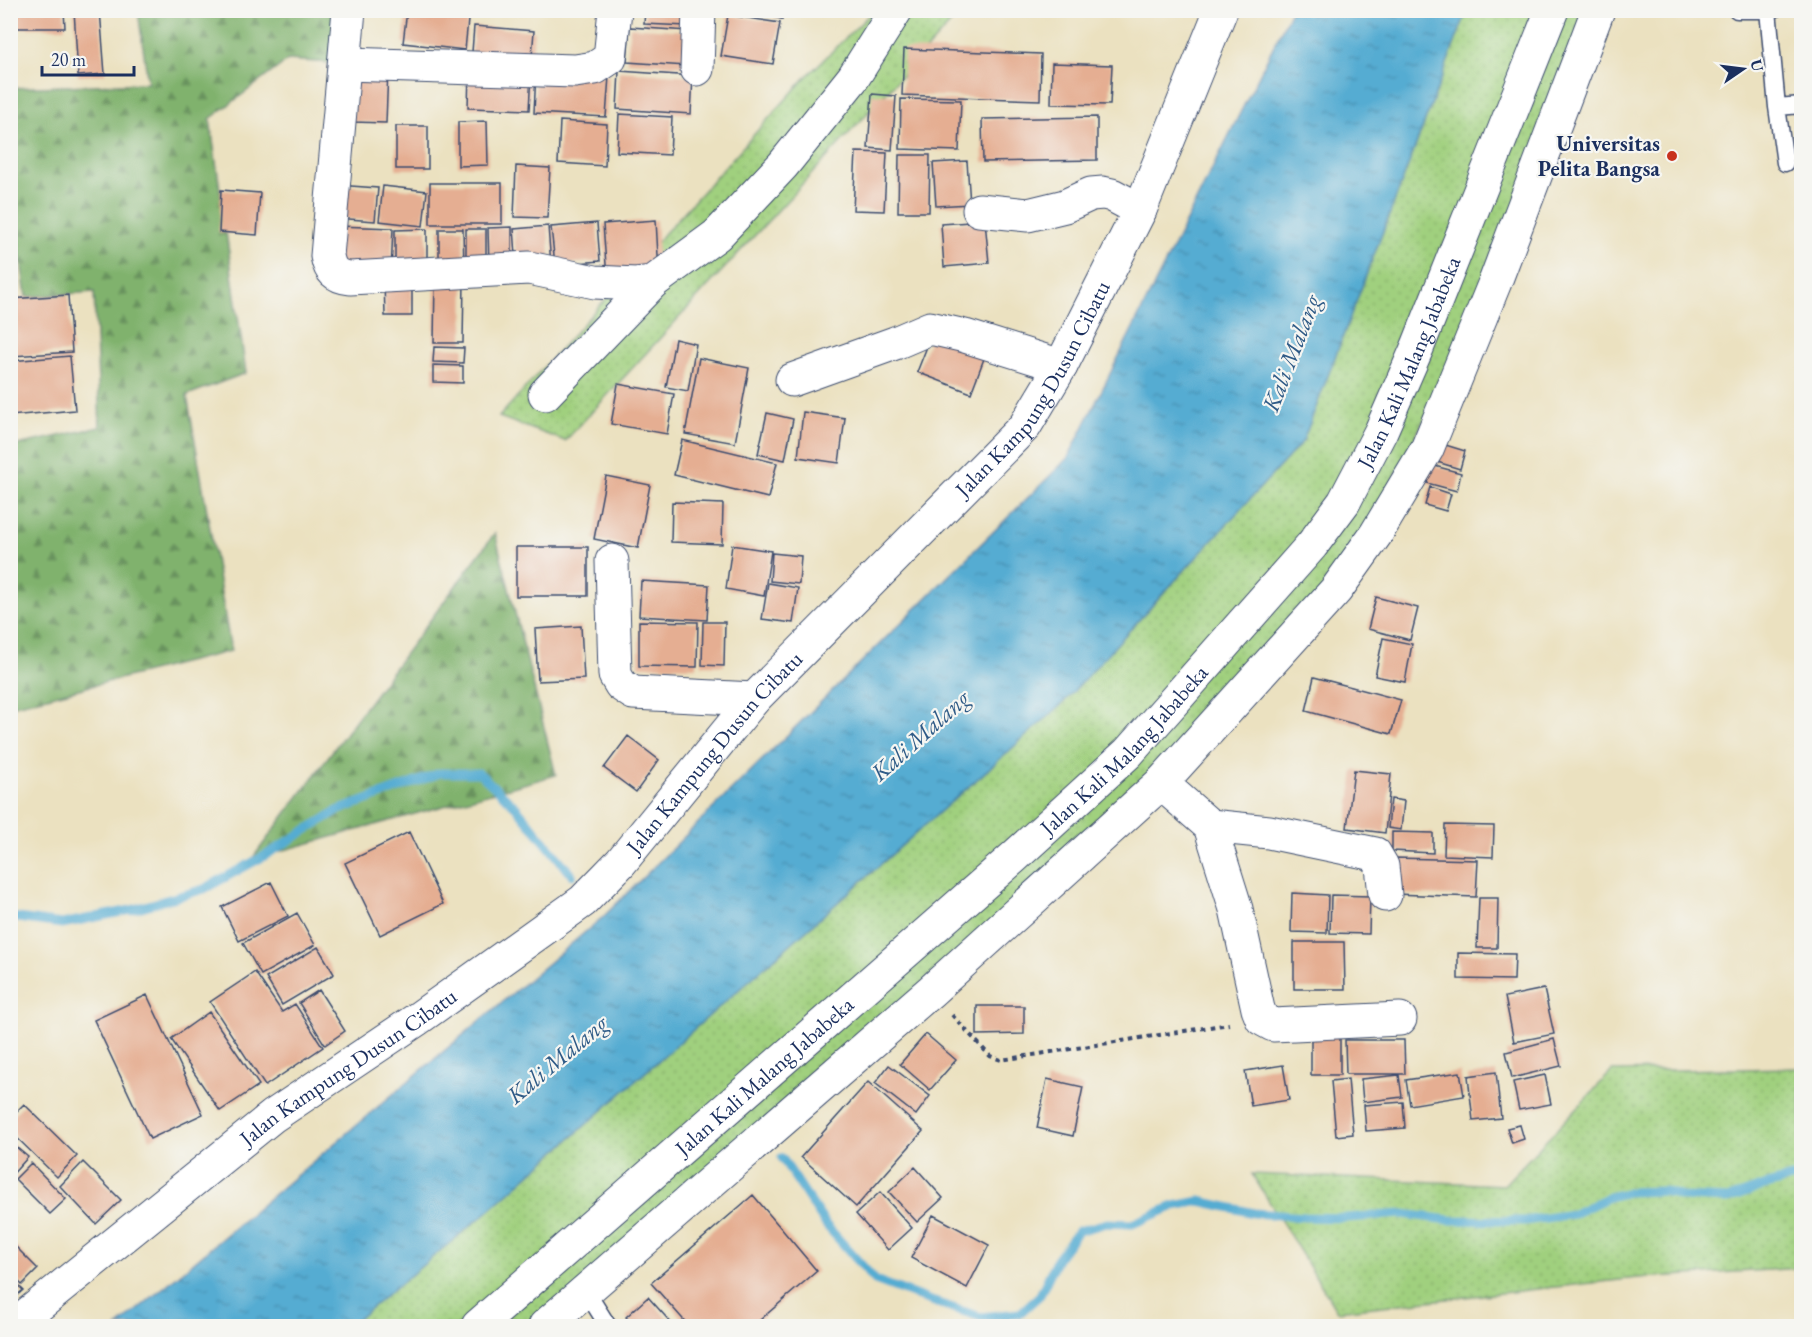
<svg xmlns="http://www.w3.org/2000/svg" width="1812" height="1337" font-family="'EB Garamond',serif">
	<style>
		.grass { fill: url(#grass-dots); stroke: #5e806e; stroke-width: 1.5 }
		.forest { fill: url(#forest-firs); stroke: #4e7066; stroke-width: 1.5 }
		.water { fill: url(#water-ripples); stroke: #386e98; stroke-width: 1.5 }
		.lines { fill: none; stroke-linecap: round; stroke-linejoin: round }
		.stream { stroke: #55acd2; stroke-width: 9 }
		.building { fill: #e5ae92 }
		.lane-casing { stroke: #3a4a6d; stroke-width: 19 }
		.street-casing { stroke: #3a4a6d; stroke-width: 35 }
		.secondary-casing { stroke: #3a4a6d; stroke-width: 35 }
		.path { stroke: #3a4a6d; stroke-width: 4; stroke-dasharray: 4.5 4.5; stroke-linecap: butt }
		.lane { stroke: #fff; stroke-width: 16 }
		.street { stroke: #fff; stroke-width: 33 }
		.secondary { stroke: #fff; stroke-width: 33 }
		.poi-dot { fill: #c8321e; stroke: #f6f6f2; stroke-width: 2 }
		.labels { text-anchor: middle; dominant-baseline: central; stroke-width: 4.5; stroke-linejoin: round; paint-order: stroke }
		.poi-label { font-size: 22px; font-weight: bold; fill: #1b2f5e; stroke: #f6f6f2; text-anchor: end }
		.street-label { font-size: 22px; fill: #1b2f5e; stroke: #f6f6f2 }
		.water-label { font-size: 24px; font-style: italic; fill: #2f5b87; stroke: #f6f6f2 }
	</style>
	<defs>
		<pattern id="grass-dots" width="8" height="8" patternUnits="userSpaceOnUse" patternTransform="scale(1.5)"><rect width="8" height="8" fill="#a0d07e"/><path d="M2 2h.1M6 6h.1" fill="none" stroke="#89b36f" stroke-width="1.8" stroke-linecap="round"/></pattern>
		<pattern id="forest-firs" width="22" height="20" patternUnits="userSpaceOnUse" patternTransform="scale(1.5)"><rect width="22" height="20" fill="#80b26d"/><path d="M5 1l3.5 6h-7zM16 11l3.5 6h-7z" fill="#68915d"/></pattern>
		<pattern id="water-ripples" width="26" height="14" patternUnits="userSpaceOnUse" patternTransform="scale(1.5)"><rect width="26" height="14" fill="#55acd2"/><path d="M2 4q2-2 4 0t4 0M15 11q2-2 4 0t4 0" fill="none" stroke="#468cae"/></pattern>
	</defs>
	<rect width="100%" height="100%" fill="#f6f6f2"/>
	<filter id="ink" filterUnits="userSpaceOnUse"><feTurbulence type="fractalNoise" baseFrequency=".0167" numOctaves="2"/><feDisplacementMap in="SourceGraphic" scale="12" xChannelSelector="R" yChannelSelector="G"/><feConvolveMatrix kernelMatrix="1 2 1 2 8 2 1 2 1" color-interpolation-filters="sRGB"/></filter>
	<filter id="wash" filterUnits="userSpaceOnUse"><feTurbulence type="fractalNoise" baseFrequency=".008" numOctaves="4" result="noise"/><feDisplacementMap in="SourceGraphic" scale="24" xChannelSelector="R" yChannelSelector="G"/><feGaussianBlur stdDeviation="1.35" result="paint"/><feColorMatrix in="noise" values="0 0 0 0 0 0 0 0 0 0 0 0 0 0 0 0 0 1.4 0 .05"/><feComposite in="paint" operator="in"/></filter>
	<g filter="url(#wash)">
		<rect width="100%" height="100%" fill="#ebe1c0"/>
		<path class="grass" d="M873,11H962L565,441L499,417L806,77Z
			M1467,11H1598L1495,282L1336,590L1161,783L545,1326H349L486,1213L1061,705L1303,441Z
			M1801,1068V1268L1638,1278L1337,1311L1252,1174L1504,1185L1612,1071Z"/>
		<path class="forest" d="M180,10L203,14V10L358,11L359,65L288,60L210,119L246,373L187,395L231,651L11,706L10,438L13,446L100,427L94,292L26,297L11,191V88L148,83L138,11Z
			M495,533L556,775L252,859Z"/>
		<path class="water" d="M1291,11H1467L1303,441L1061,705L486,1213L349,1326H118L603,917L1068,458Z"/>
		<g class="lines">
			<path class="stream" d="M10,917L62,924L131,910L204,889L266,855L337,811L440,773H479L516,807L572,875
				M782,1158L826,1225L875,1280L928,1300L981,1317L1020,1313L1040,1295L1057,1259L1078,1231L1107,1223L1132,1224L1174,1206L1200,1201L1254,1213L1305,1217L1346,1218L1403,1214L1449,1220L1524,1221L1573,1214L1609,1197L1628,1192L1664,1191L1682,1197L1728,1199L1767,1185L1802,1175"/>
		</g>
		<g id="blocks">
			<path class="building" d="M10,10H64L65,28H10Z
				M74,10H100L105,74L78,76Z
				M407,10H469L465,50L403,43Z
				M645,10H688L687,26L644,24Z
				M740,10H783L782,19Z
				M728,15L780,23L773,64L721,56Z
				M474,26L534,31L531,69L471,65Z
				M630,27L688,31L686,66L627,62Z
				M904,49L1041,54L1040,100L902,95Z
				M1052,63L1112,65L1110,105L1051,104Z
				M355,68L388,69L386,123L353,122Z
				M619,71L693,76L691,114L617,109Z
				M469,72L531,74L529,110L468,108Z
				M536,72L609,76L606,117L534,113Z
				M872,94L896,96L892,150L868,148Z
				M901,99L961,100L959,151L900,149Z
				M619,114L672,117L670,155L617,152Z
				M1097,117V160L983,162L982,119Z
				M487,121L488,165L458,166V122Z
				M560,121L607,124L605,166L558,163Z
				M396,126H428V169H396Z
				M856,152L887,153L884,211L853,210Z
				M899,155H930L929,212H898Z
				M967,161L970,204L936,206L933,163Z
				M516,166L550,168L547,218L514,217Z
				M430,183H502V224H430Z
				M337,185L378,188L375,221L335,218Z
				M383,186L427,191L423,226L379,221Z
				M221,190L260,193L257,235L219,232Z
				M656,220L659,274L607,278L603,224Z
				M985,221L989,263L944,267L941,224Z
				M597,223L600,261L555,265L551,227Z
				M337,226L393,228L391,272L335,269Z
				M548,226L551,265L517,268L514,229Z
				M512,227V268H489L488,228Z
				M427,229V270H395V230Z
				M439,229H463L464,268H439Z
				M466,229H486V268H466Z
				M435,279H464L463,343H434Z
				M384,280H412V316H385Z
				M68,295L72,352L12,356L10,299Z
				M932,334L985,356L971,393L917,372Z
				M675,339L696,344L688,391L666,387Z
				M434,347L464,348L463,363L433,362Z
				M70,356L75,410L10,416V361Z
				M699,358L749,368L735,443L685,434Z
				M433,365L463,366V383L433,382Z
				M618,384L674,394L667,434L611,424Z
				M803,412L845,418L839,463L798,457Z
				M767,413L793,419L785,460L758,454Z
				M682,440L777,463L768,498L674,475Z
				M1439,443L1465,451L1460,469L1434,461Z
				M1431,465L1461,473L1457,491L1427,483Z
				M606,476L650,485L638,548L594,539Z
				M1430,487L1451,494L1446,511L1425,505Z
				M672,502L723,504L722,544L671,542Z
				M732,545L771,551L764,596L726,589Z
				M516,547H588V596H516Z
				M772,553L801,556L799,584L770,581Z
				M641,581L709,585L707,620L639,616Z
				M768,583L798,588L793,623L762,619Z
				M1376,597L1418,608L1410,640L1368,629Z
				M639,621L698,622L697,667L639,666Z
				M703,622H725L724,666L702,665Z
				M581,626L584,679L538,681L535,629Z
				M1383,638L1412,644L1405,682L1375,676Z
				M1314,677L1401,700L1391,734L1306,711Z
				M628,736L659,760L636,792L604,768Z
				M1354,770L1391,774L1385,833L1347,828Z
				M1391,799L1404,801L1401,830L1388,828Z
				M1445,825L1494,826L1493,857L1444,855Z
				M409,832L443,904L380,935L345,863Z
				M1392,832L1433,833V853L1392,851Z
				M1394,858L1478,860L1476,897L1394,894Z
				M271,882L288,916L239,941L222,907Z
				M1292,893L1328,895L1327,933L1291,932Z
				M1331,895L1370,896L1369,934L1330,933Z
				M1479,898H1498L1497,948H1477Z
				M297,913L315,945L261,975L243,943Z
				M1294,942H1344L1345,989H1294Z
				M318,947L334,974L282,1005L266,978Z
				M1458,953L1515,954L1514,980L1458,979Z
				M255,972L282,1012L295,1004L323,1047L265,1086L210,1002Z
				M1544,989L1554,1034L1514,1042L1505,997Z
				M319,990L345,1031L325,1045L299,1003Z
				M147,995L203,1114L150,1139L94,1020Z
				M977,1006H1024V1034L977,1035Z
				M209,1012L259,1085L220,1111L171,1039Z
				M926,1034L956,1060L930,1090L900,1064Z
				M1311,1035L1340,1036V1075H1311Z
				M1554,1039L1561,1066L1512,1078L1506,1052Z
				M1345,1040H1404L1405,1074H1346Z
				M889,1065L930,1096L916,1115L875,1083Z
				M1283,1065L1289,1100L1251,1106L1245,1071Z
				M1460,1072L1464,1096L1410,1105L1406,1080Z
				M1496,1072L1501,1118L1473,1121L1468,1076Z
				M1399,1075L1402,1097L1363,1102L1361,1079Z
				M1545,1075L1551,1104L1519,1110L1513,1082Z
				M1047,1079L1083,1087L1073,1136L1037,1128Z
				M1348,1079L1353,1134L1336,1136L1331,1081Z
				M868,1082L923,1131L856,1207L801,1157Z
				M1403,1102L1405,1128L1366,1131L1364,1105Z
				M24,1104L77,1156L57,1177L10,1131V1118Z
				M1520,1125L1524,1139L1512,1143L1507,1128Z
				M10,1142L28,1157L10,1177Z
				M83,1162L121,1200L96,1224L60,1186Z
				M31,1163L66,1199L50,1214L15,1179Z
				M915,1167L943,1198L917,1222L889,1192Z
				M880,1192L912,1228L888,1250L856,1214Z
				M753,1195L817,1271L753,1326H689L651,1283Z
				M933,1215L989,1245L967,1288L911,1258Z
				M10,1241L38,1269L22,1285L10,1273Z
				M10,1278L23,1290L10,1302Z
				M648,1297L674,1326H635L626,1317Z"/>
		</g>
	</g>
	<g filter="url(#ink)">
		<use href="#blocks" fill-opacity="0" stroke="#3a4a6d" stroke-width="1.5"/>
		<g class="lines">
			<g class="lane-casing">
				<path id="lane" d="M1737,10H1773
					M1768,10L1777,107L1785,163
					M1777,107L1802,105
					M586,1291L608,1326"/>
			</g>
			<g class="street-casing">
				<g id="street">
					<path d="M349,10L327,256C330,271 335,276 350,278L529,268L595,282L636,284L653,282L717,235L783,165L853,78L896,10"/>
					<path d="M345,64L575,71L595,68L610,58L615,10"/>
					<path d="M697,69L699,10"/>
					<path d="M979,210L1028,215L1065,206L1091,194L1103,193L1112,195L1140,210"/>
					<path d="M792,380L895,343L930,328L965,336L1061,366"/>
					<path d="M545,394L653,282"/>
					<path d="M612,561L615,675L621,685L633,693L754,699"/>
					<path d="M1161,783L1210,826L1236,909L1258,1009L1262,1019L1273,1025L1400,1019"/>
					<path d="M1210,826L1269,832L1375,854L1382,866L1385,895"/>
					<path id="s1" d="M13,1326L273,1116L416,1020L583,901L621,862L754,699L1025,426L1061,366L1140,210L1221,10"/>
				</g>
			</g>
			<g class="secondary-casing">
				<g id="secondary">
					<path id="s2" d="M478,1326L1013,858L1128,753L1312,545L1344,502L1381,431L1418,346L1552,10"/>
					<path d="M545,1326L931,991L1161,783L1336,590L1376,534L1427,449L1495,282L1598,10"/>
				</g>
			</g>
			<path class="path" d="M952,1015L990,1056L1001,1060L1229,1024"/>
			<use href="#lane" class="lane"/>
			<use href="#street" class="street"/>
			<use href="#secondary" class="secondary"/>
		</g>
	</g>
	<circle class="poi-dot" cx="1672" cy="156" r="6"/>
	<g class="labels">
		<g class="poi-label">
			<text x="1660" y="143">Universitas<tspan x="1660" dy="25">Pelita Bangsa</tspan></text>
		</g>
		<g class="street-label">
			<text stroke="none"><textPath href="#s2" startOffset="1352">Jalan Kali Malang Jababeka</textPath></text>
			<text stroke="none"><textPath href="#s1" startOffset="1396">Jalan Kampung Dusun Cibatu</textPath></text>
			<text stroke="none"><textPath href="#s2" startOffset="866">Jalan Kali Malang Jababeka</textPath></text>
			<text stroke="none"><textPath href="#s1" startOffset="910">Jalan Kampung Dusun Cibatu</textPath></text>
			<text stroke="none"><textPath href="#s1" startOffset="424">Jalan Kampung Dusun Cibatu</textPath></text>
			<text stroke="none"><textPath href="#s2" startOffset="380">Jalan Kali Malang Jababeka</textPath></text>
		</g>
		<g class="water-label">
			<text transform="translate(1291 353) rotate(-69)">Kali Malang</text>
			<text transform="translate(920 735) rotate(-42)">Kali Malang</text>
			<text transform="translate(557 1059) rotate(-40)">Kali Malang</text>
		</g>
	</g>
	<rect width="1812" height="1337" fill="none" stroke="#f6f6f2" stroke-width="36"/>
	<g transform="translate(1743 69) rotate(76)" stroke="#f6f6f2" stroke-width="4.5" paint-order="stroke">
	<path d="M0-4.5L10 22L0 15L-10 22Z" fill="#1b2f5e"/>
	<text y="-9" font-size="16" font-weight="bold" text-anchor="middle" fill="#1b2f5e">U</text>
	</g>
	<path d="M42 66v9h92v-9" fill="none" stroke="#1b2f5e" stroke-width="3"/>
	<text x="51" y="66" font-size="18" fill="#1b2f5e" stroke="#f6f6f2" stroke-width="4.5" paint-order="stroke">20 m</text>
</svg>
